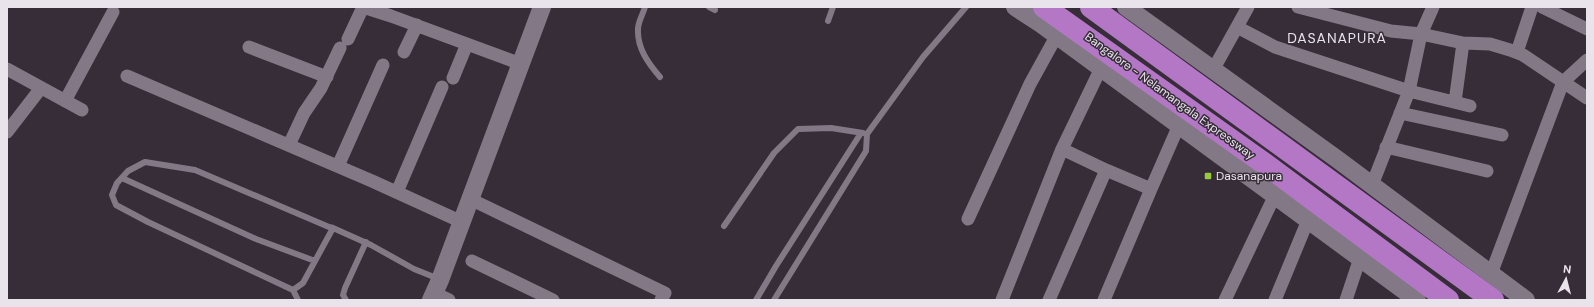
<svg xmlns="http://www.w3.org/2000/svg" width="1594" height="307" font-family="'DM Sans',sans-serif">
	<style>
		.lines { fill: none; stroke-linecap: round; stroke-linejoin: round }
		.lane { stroke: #837986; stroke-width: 6 }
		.street { stroke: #837986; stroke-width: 13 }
		.secondary { stroke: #837986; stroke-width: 18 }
		.highway { stroke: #b477c6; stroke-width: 22 }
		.poi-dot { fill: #96cc3a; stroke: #362d39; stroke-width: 1.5 }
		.labels { text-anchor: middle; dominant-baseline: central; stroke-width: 3; stroke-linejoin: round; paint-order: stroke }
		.street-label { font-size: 12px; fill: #e9e3eb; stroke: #362d39 }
		.poi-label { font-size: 12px; fill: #e9e3eb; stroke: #362d39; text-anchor: start }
		.quarter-label { font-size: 14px; letter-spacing: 1px; fill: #e9e3eb; stroke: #362d39 }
	</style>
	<rect width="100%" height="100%" fill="#362d39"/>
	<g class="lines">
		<path class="lane" d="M645,7C643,14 638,22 638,29C637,48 648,63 660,77
			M709,7L715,10
			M828,21L833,7
			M122,178L256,239L315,261
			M724,226L774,153L798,129L831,128L863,133
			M333,228L303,283L293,290L148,222L116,205L112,195L117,183L128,171L145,162L195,170L329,227L333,228L371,245L414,269L439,279
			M293,290L298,300
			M346,300L343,295L345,288L366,242
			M756,300L776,266L861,133
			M774,300L866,151L867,134L923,57L966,7"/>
		<path class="street" d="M363,7L391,16L521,64
			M1298,7L1391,31L1421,34L1463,43L1490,44L1510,50L1523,55L1587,98
			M1542,7L1587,29
			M1237,27L1275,47L1409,91L1470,106
			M348,39L363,7
			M249,47L327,77
			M404,52L417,25
			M1517,52L1532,7
			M7,69L82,110
			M1213,70L1248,7
			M127,76L372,181L462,222
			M453,78L467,44
			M65,101L113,12
			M1455,102L1463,43
			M1400,113L1502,135
			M7,132L41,88
			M289,145L304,113L321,88L340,48
			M1386,147L1487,171
			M1062,149L1106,170L1151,189
			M338,166L383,65
			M1372,185L1409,91L1421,34L1433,7
			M397,192L442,87
			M470,199L665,293L661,300
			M968,219L1030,84L1057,35
			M472,261L553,300
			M1491,274L1563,82L1587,60
			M434,293L449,300
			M1002,300L1062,149L1101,68
			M1049,300L1106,170
			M1104,300L1151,189L1179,125
			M1225,300L1275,195
			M1275,300L1308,220
			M1346,300L1360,258"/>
		<path class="secondary" d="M1015,7L1041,24L1417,300
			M1126,7L1337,159L1526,300
			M431,300L440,280L542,7"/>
		<path class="highway" d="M1044,7L1265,164L1448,300
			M1091,7L1493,300"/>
	</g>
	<rect class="poi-dot" x="1204" y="172" width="8" height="8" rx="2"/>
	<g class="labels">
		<g class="street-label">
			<text transform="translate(1170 96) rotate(36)">Bangalore - Nelamangala Expressway</text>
		</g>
		<g class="poi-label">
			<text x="1216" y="176">Dasanapura</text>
		</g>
		<g class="quarter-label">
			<text x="1337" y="38">DASANAPURA</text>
		</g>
	</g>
	<rect width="1594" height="307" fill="none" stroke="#e9e3eb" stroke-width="16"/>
	<g transform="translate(1566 279) rotate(7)" stroke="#362d39" stroke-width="3" paint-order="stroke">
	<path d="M0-3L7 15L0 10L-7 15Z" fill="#e9e3eb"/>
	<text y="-6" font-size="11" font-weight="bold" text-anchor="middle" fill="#e9e3eb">N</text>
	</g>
</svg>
